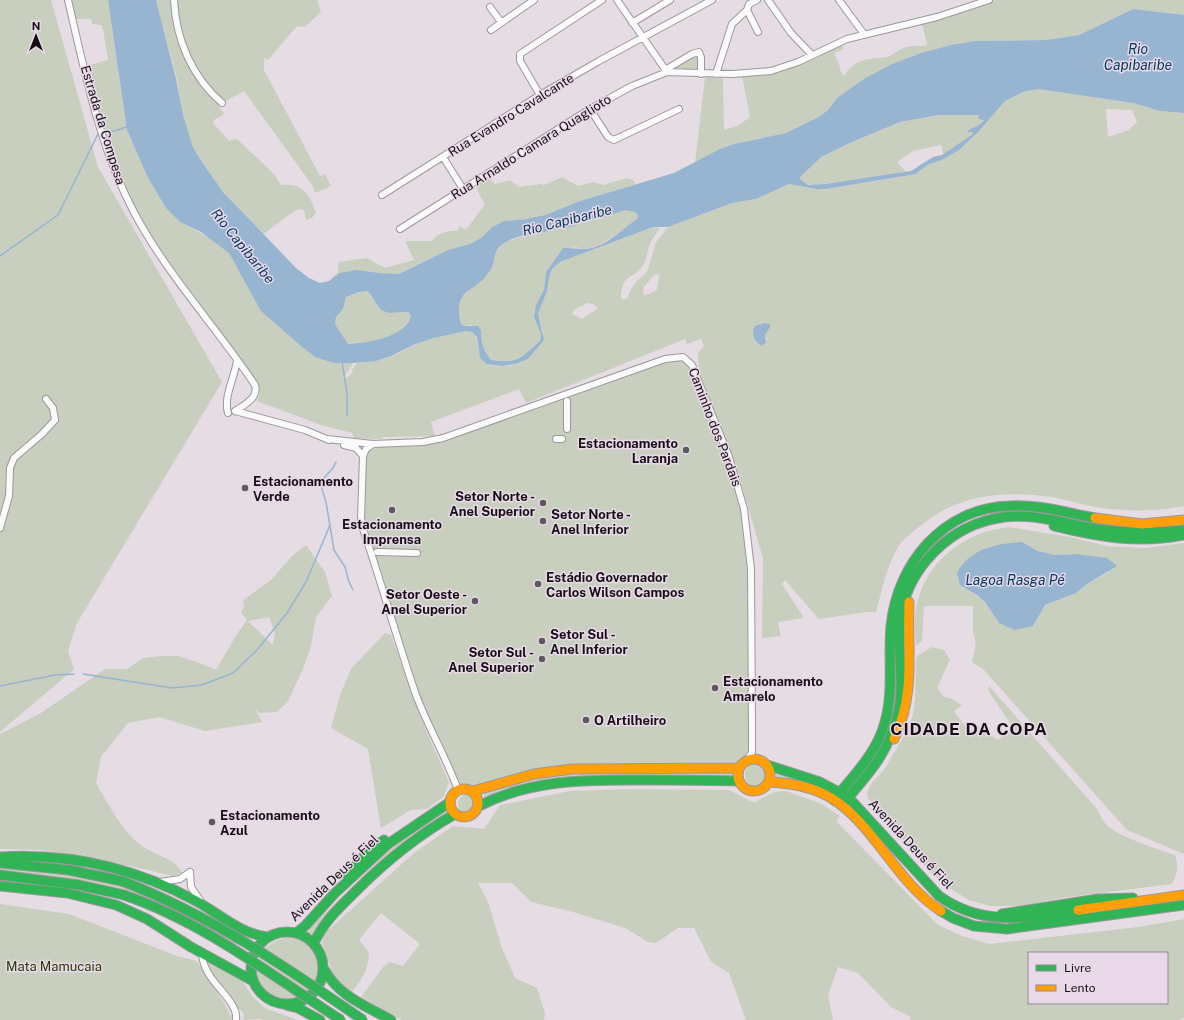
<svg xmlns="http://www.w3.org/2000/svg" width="1184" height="1020" font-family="'Public Sans',sans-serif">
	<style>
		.green { fill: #c9cfbf; fill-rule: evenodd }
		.water { fill: #97b4d1; fill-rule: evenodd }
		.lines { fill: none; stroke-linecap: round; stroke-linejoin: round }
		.stream { stroke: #97b4d1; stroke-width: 1.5 }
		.river { stroke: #97b4d1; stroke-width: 10 }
		.street-casing { stroke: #9d979c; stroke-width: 8 }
		.fast-casing { stroke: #9d979c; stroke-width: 11 }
		.slow-casing { stroke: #9d979c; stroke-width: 11 }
		.street { stroke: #fbfafb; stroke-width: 6 }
		.fast { stroke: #30b455; stroke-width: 9 }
		.slow { stroke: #ff9f0a; stroke-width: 9 }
		.fast-bridge-casing { stroke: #9d979c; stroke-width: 11; stroke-linecap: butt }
		.fast-bridge { stroke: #30b455; stroke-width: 9 }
		.poi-dot { fill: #5e575d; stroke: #e9d8e8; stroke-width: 1.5 }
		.labels { text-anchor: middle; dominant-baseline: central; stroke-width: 3; stroke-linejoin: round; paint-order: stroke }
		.street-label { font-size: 13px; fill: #150f14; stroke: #e9d8e8 }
		.poi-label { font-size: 13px; font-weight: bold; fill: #150f14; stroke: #e9d8e8; text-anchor: start }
		.park-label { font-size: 13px; fill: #253c03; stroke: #e9d8e8 }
		.water-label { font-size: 14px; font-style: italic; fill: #003a5e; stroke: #e9d8e8 }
		.district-label { font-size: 17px; font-weight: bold; letter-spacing: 1px; fill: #150f14; stroke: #e9d8e8 }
	</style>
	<rect width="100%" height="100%" fill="#e5dce4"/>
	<path class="green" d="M0,0H51L98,167L222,382L77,623L68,651L74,669L0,732Z
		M69,0H108L127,130L147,176L166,208L180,222L217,242L229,253L239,271L334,363H353L344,377L347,378L352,373V370L357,363C368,361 379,361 390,357C398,354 405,349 412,346C427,339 449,331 465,331C489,331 465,362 498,366C503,366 511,366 516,364C524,360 533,351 540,345L543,333L538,314L547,291L549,278L552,269L560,262L653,227L660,228C656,234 651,240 649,247C647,253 647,260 643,265C635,279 622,273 621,297L623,300L628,297L631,289L637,281L647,272L656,242L668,227L732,203L756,199L789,184L816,189H826L916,174L929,164L942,160L968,142L1005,101L1023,92L1038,89L1133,103L1160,111L1184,113V506C1158,511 1129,512 1102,508C1086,506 1069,500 1052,497C1009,491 964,493 928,520C919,527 907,535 900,544C887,564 882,590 876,612H867L819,619L785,580L782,584L804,618L778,622L781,636L762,638L763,558L739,476L699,370L698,353L704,346L701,339L687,344L685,339L526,403L519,389L431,422L435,436L383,437L382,439L354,438L352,433L321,425L257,401L260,394L258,385L148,233L127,193L108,145L86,66L108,60L103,29L101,25L92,24L91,19H74ZM1106,109L1132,110L1137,122L1129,130L1108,137ZM659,274L657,290L649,294L644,295L643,288L654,275ZM588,303L593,304L598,308L582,319L572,314L575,309ZM755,326L767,330L765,335L767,339L762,346L755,339Z
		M156,0H317L321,12L305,27L297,26L268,60L264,58V70L320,176L325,174L331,186L315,193L312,185L244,91L218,105L224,114L214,120L213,123L229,141L237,139L274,174L281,185C303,183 309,194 316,212L312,218L306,220L304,210L299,209C286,215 276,226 263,234C238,207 210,182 193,149C183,128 181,103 177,80C171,53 162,27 156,0Z
		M995,0H1184V15L1133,9L1079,35L1046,40L975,41L951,45L921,53L892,64L837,98L828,110L819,117L803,125L786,133L734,144L695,163L705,77H723L724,130L739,125L750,117L742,76L782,71L842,43L843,49L834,53L840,67V71L844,76C856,57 868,60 887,57C893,55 899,49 906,47C913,45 920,47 927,45L922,23L972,10Z
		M696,55L699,57L700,70H669Z
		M939,115H980L984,120L981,124L968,130L974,133L973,135L943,154L941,145L913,151L897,162L906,172L883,177L813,185L803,183L800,177L810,165L821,157L852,142L900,122Z
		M488,177L495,184L510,180L519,187L540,184L544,185L562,177L578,186L593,182L603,185L627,178L633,180L636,184L580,201L545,215L526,219L504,221L492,227L481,238L470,244L448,250L399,274L379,273L329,281L338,272L339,262L367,258L385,268L414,260L405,241H432C436,234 448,230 457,231L460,226L466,230L485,204L480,196L476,186Z
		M625,210L635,212L638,215L637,219L623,230L598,246L584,249L575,247L558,255L546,272L544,290L534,317L541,334L540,341C519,358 519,364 491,360C483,350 481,343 481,330L471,325L465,326L461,324L458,309L461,298L482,279L494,254L503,243L540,230L554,227L557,223L562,222L564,226C579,226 577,220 587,219C600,216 612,213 625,210Z
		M363,291H368L374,300L389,313L408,312L411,316C406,338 367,343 348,344L335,324L336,317L343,309L346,297Z
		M665,359L688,360L729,457L748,534L752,752L737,769L589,768L458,790L430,728L363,529V474L367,451C387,443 414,446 436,442Z
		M1009,527L1070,537L1107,546L1146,548L1184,543V854L1127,830L984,670L972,662C974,654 978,641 973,633V606H924L922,641L916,646C916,636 914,626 915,616C919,576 945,547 982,533C990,530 1000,529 1009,527ZM1022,542L1038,551L1055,555L1075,554L1109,572L1087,584L1076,593L1045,605L1033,626L999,623C985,601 983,598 960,585Z
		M306,545L325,572L332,596L316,617L311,646L303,669L288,701L277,712L259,713L254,707L262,722L205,731L159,717L128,723L101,757L96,783C108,803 123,833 142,846C155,855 176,859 182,873L173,876L135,867L41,850L0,849V734L41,713L105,669H127L143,658L162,656H178L197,662L216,670L237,634L247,620L241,613L244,607L243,600L271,580L292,556ZM269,617L275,633L273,645L248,621Z
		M385,633L391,635L426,731L449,782L444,796L427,809L411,810L381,828L368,749L331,728L340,695L351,669Z
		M932,647L944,650L950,660L937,688L944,697L950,698L962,705L954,711L969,732L978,726L998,740L1013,728L988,690L989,686L1097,809C1100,815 1103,822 1109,827C1123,838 1157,849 1175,855C1179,866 1177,874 1172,884L1061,898L1020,906H990L969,900L946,886L928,870L868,798C864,785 881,776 887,765C895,751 905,736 911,721C917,703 915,680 916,660L917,656Z
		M745 775a12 12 0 1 1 24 0a12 12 0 1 1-24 0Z
		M586,772H738V780L586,778L486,801L483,793C518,781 549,775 586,772Z
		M775,774L799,778L827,788L824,791L776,778Z
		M628,789L729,790L750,801L755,802L774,792L786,791L822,804L840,816L836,821L938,925L962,936L989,944L1138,927L1184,919V1018L1179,1020H911L909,1016L891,1007L858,973L838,967L828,995L833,1020H746L729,973L711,962L694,928H678L656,943L648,942L625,928L570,911L531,902L512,883H478L488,902L502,948L515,978L537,988L545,1013L544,1020H402L361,997L383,967L390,962L403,966L420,944L381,913L359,940L369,952C369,969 362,979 352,992L337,982L333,975L322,943L325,933L414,853L453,826L484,829L500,805L570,791ZM1029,953H1167V1003H1029Z
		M458 804a10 10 0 1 1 20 0a10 10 0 1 1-20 0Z
		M451,809L455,816L408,843L314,938L307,934L312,926L392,847L433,818Z
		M0,867C37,871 75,873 112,881C156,892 199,920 238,942L234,947L161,906L0,873Z
		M0,904L69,914L177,956L197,961L223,1001L233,1020H0Z
		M257 970a32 32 0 1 1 64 0a32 32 0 1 1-64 0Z
		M208,963L242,981L253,997L265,1008L297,1020H262L261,1019L244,1020L243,1012C226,1001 215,982 208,963Z"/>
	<path class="water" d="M108,0H156L176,79L183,115L193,148L208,171L223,192L296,268L309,278L320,283L329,281L340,273L356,270L379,273L399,274L448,250L470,244L481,238L492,227L504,221L526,219L545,215L580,201L674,173L720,149L734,144L786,133L819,117L828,110L837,98L864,79L892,64L921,53L951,45L975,41L1046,40L1079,35L1133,9L1184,15V113L1160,111L1133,103L1038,89L1023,92L1005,101L978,132L959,150L942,160L929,164L916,174L826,189H816L789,184L756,199L732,203L668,227H653L560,262L552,269L549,278L547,291L538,314L544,340L528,359L515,364L502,366L487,364L480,358L477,337L472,332L466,331L433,338L413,345L391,356L376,361L353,363H334L315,357L300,345L261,311L229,253L201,232L180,222L166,208L147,176L127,130ZM939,115H979L978,119L984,120C981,126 971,127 967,132H972L973,134L942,155L933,157L911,171L825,184L808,185L801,180L800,177L821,157L852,142L900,122ZM625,210L635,212L638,215L637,219C622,229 604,249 584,249C577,249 571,248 563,248L546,272L544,290L536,305L534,317L541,334L540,341C520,358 519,364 491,360C483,350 481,343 481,330L478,326H465L461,324C452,287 474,295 489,272C496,263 492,250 504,243C519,234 538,233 554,227L557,223L562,222L565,228L574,226L586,219L601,218ZM368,291L381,310L389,313L408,312L411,316C407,337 367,343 348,344L335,324L336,317L343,309L346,297L359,292Z
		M764,323L770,324V327L765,335L766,342L762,346C754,342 751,334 755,326Z
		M1022,542L1038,551L1055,555L1075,554L1107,558L1117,566L1087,584L1076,593L1045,605L1033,626L1015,630L999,623L985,602L977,595L960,585L957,573C970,548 997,544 1022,542Z"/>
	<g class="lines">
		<path class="stream" d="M105,131H115L129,126
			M0,256L58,215L99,132
			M342,362L347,393V416
			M336,462L333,468L322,480V489L326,502L334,550L345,567L349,582L353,590
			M83,674L172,688L202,685L233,673L257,650L287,613L306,582L330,525
			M0,686L55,675L74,674"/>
		<path class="river" d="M544,227L575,219"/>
		<g class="street-casing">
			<path id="street" d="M68,0C85,73 100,150 136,216C169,277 217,328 255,385C259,398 244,405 235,411
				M174,0C176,40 192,77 222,103
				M617,0L667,72
				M768,0L791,33L812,55
				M839,0L864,34
				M490,7L501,22
				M747,10L758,32
				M632,23L670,0
				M491,30L534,0
				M665,70L692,54L699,52L701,57V74
				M716,74L732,24L747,10L749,4L757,0
				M540,95L520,61V54L602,0
				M590,109L608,137L614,140L679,109
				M443,157L463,189
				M382,195L540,95L599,61L712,0
				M400,229L590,109L632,86L667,72L733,74L771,71L798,62L847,39L937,17L989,0
				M567,401V429
				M235,411L305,430L329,440
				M228,413C223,397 235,377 237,360
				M327,439L373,444L423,442L443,438L665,359L683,357L692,365L729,457L744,509L751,569L752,729V752L748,759
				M556,439H562
				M373,444L366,449L363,456L361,519L363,529C382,584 397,640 416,695C428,727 446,757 458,790
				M344,445L356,448L363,456
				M0,528L9,496L10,468L14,458L42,434L55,420L53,408L46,399
				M377,552L417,553
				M190,872L191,887L200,900
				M160,882L180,879L190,872
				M202,952C202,982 239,998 236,1020"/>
		</g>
		<g class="fast-casing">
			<path id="fast" d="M1054,526C1098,537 1139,544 1184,535
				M767,765L820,782L848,797L939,896C984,928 1028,917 1078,910
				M834,800C853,776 877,753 885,722C894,691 888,658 891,626C897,564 943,508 1009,506C1038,504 1067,513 1095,518
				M842,805C868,774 888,755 898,713C905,683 897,653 900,623C905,569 950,524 1004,517C1035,513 1066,524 1097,529C1126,533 1155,533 1184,530
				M479,806C532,779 584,780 642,780C674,780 707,780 739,781
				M0,857C68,853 134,868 194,900C219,913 238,933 267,937
				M0,863L69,870L122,881
				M0,875L79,885L124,895
				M347,875L366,854L384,840
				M0,886L67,893L116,905L147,919L191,947L253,981
				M941,911L953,918L974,926L1007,929L1184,905
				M1002,914L1098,899L1133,898
				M251 968a36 36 0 1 1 72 0a36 36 0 1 1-72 0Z
				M296,933L305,926L334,894L388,844L450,802
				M314,943C324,921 340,907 356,891C386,861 418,835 455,814
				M324,969C338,996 366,1006 391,1020
				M286,1005L298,1008L320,1020"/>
		</g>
		<g class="slow-casing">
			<path id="slow" d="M1095,518L1142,524L1184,520
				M894,739C916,694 907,650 909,602
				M738 775a16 16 0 1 1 32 0a16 16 0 1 1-32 0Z
				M769,782C791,783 814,787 833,799C874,825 897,883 941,911
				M450 803a14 14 0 1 1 28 0a14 14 0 1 1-28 0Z
				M473,791L534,774L572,769L739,768
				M1078,910L1184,895"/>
		</g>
		<use href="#street" class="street"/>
		<use href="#fast" class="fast"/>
		<use href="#slow" class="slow"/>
		<g class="fast-bridge-casing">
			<path id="fast-bridge" d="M122,881C210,915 286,967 363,1020
				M124,895C203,922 271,975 341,1020"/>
		</g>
		<use href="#fast-bridge" class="fast-bridge"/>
	</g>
	<g class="poi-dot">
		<circle cx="686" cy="450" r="4"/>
		<circle cx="245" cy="488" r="4"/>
		<circle cx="543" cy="503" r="4"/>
		<circle cx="392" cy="510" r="4"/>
		<circle cx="543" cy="521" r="4"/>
		<circle cx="538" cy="584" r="4"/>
		<circle cx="475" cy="601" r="4"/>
		<circle cx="542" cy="641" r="4"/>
		<circle cx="542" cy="659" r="4"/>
		<circle cx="715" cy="688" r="4"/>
		<circle cx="586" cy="720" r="4"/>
		<circle cx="212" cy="822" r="4"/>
	</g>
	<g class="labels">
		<g class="street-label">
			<text transform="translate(511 115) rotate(-32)">Rua Evandro Cavalcante</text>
			<text transform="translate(103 125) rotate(73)">Estrada da Compesa</text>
			<text transform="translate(531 147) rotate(-32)">Rua Arnaldo Camara Quaglioto</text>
			<text transform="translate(715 427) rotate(69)">Caminho dos Pardais</text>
			<text transform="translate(911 844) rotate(47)">Avenida Deus é Fiel</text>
			<text transform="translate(334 878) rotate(-44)">Avenida Deus é Fiel</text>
		</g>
		<g class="poi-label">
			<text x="678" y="443" text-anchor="end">Estacionamento<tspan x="678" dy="15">Laranja</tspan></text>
			<text x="253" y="481">Estacionamento<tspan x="253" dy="15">Verde</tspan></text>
			<text x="535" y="496" text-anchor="end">Setor Norte -<tspan x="535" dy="15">Anel Superior</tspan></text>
			<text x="551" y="514">Setor Norte -<tspan x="551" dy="15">Anel Inferior</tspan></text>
			<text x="392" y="524" text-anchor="middle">Estacionamento<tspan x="392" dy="15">Imprensa</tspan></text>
			<text x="546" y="577">Estádio Governador<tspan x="546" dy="15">Carlos Wilson Campos</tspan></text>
			<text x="467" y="594" text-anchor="end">Setor Oeste -<tspan x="467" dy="15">Anel Superior</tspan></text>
			<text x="550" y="634">Setor Sul -<tspan x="550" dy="15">Anel Inferior</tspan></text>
			<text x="534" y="652" text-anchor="end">Setor Sul -<tspan x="534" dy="15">Anel Superior</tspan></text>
			<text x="723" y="681">Estacionamento<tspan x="723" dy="15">Amarelo</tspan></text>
			<text x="594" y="720">O Artilheiro</text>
			<text x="220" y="815">Estacionamento<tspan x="220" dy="15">Azul</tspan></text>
		</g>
		<g class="park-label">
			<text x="54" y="966">Mata Mamucaia</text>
		</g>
		<g class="water-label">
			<text x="1138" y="49">Rio<tspan x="1138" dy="16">Capibaribe</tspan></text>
			<text transform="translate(567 220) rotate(-14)">Rio Capibaribe</text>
			<text transform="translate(243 246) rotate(51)">Rio Capibaribe</text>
			<text x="1015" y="580">Lagoa Rasga Pé</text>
		</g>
		<g class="district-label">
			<text x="969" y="729">CIDADE DA COPA</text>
		</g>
	</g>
	<rect x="1028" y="952" width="140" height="52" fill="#e9d8e8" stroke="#948893"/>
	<rect x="1036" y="965" width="20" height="6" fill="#30b455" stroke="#948893"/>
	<text x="1064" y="972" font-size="12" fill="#150f14">Livre</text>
	<rect x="1036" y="985" width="20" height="6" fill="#ff9f0a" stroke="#948893"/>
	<text x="1064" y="992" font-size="12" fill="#150f14">Lento</text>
	<g transform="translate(36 36)" stroke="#e9d8e8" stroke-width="3" paint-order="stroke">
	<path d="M0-3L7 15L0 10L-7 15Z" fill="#150f14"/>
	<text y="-6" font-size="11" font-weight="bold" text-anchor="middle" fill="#150f14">N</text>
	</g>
</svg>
